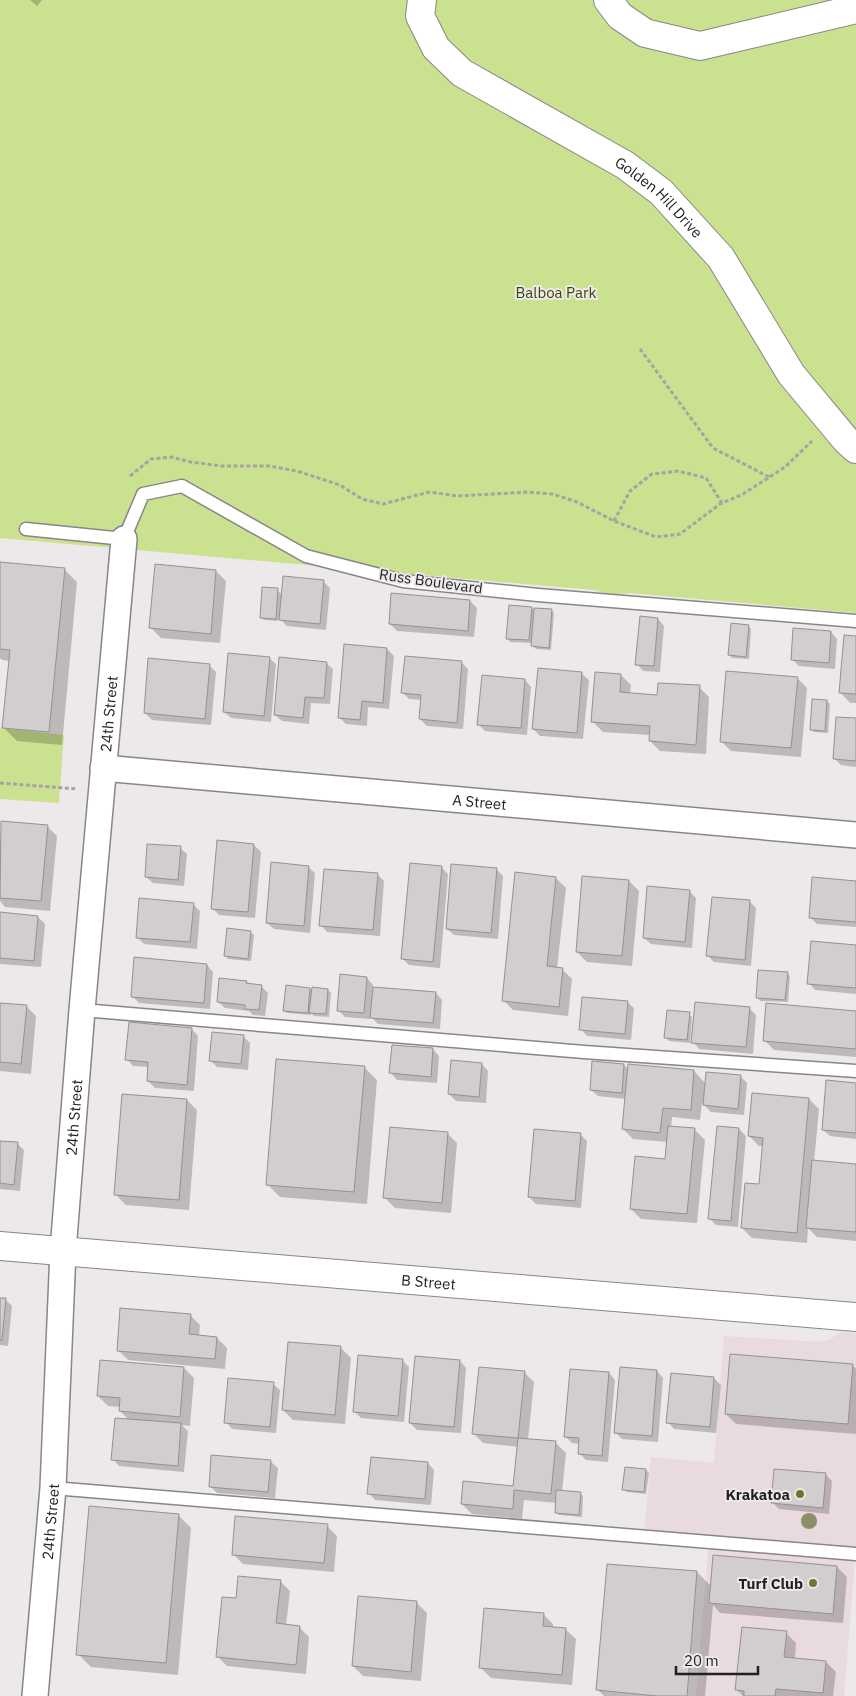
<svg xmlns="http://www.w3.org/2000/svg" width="856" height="1696" font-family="'IBM Plex Sans',sans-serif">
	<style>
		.built { fill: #e8dadf }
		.green { fill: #cae18f }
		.shadow { fill: #0003 }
		.building { fill: #d2cdcf; stroke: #959092 }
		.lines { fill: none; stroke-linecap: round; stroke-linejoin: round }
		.service-casing { stroke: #8a8587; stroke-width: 15 }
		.minor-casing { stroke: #8a8587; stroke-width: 28 }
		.tertiary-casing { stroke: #8a8587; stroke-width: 30 }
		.secondary-casing { stroke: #8a8587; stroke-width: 30 }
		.path { stroke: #a7a3a4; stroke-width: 3; stroke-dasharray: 4 2.5; stroke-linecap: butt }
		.service { stroke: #fff; stroke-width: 12 }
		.minor { stroke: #fff; stroke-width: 25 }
		.tertiary { stroke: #fff; stroke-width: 28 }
		.secondary { stroke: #fff; stroke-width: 28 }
		.tree { fill: #8a8f6b }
		.poi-dot { fill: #677b2b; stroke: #ede8ea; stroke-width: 2 }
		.labels { text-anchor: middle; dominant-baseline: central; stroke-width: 4; stroke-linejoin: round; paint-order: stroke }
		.street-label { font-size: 15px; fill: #211f1f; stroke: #ede8ea }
		.park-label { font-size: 15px; fill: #394603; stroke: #ede8ea }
		.poi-label { font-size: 15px; font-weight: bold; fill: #211f1f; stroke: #ede8ea; text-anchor: end }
	</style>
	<rect width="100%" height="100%" fill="#ede8ea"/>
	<path class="built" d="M840,1332L856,1333V1546L844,1696H696L709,1539L644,1534L651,1457L714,1463L724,1336L821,1342L831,1339Z"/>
	<path class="green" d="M0,0H856V613L630,593L611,595L594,590L0,538Z
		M0,728L64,735L59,803L0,799Z"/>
	<path class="shadow" d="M30,0H42L37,6Z
		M0,563L64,569L77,582L62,745L17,741L4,728L10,661L2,660L0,658Z
		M216,571L226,581L220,643L161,638L151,628Z
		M323,581L330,588L326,630L287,626L279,618L278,621L264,620L261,617L277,590L282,595Z
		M393,595L470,601L477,608L474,637L397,631L390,624Z
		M532,608L535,612L551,610L554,613L551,650L536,649L533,646V643L510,642L507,638Z
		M658,619L664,626L660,672L643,671L637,664Z
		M748,626L751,629L749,659L732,658L729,655Z
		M831,632L837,639L835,669L799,666L793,660Z
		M856,637V703H850L840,692Z
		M387,649L394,656L389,709L368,707L367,726L346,724L339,717Z
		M269,658L276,664L271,722L231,718L224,712Z
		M461,662L468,669L463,729L427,726L420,719L422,700L409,699L403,693Z
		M326,663L333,669L330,704L311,703L309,724L282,721L275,715Z
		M209,665L216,672L211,725L152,720L145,713Z
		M539,670L582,674L589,680L583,739L540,736L533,729Z
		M621,675L631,685L630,694L659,696L699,687L709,697L706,754L660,751L650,741V735L603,732L593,722Z
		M797,678L807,688L801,757L731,751L721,741Z
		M525,680L531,687L527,735L485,731L478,724Z
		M827,701L830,704L828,733L814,732L811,729Z
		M856,720V767L841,765L834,758Z
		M2,822L47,826L57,836L50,911L5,907L0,901V842Z
		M254,845L261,852L255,918L219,915L212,908Z
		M180,848L187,854L184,886L153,883L146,877Z
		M308,867L315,873L310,933L274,929L267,923Z
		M441,867L448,874L440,968L409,965L403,959Z
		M496,869L503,876L498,939L454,935L447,929Z
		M378,875L384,881L380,936L327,932L321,925Z
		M556,878L566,888L557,968L562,969L572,979L568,1016L513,1010L503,1000Z
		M629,881L639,891L632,966L587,962L577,952Z
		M856,882V927L817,924L810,917Z
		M689,891L696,898L692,948L651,944L644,938Z
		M749,901L756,908L751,966L714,962L708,956Z
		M193,904L200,911L197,949L144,944L137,937Z
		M0,914L38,917L45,924L41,967L0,964Z
		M250,932L254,935L251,961L228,959L225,956Z
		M856,946V994L815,990L809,983Z
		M207,965L213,972L210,1009L139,1003L132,996Z
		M787,973L790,976L788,1002L760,1001L757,997Z
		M367,978L373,985V988L436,993L442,1000L440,1029L378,1024L371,1017L370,1019L345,1017L338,1010Z
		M246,982L250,985L261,986L268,993L265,1016L253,1015L249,1011L225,1008L218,1002Z
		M310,989L313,992L328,990L331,993L329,1017L314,1016L311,1013V1015L287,1013L284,1010Z
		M627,1002L634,1008L631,1040L587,1036L581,1029Z
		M0,1004L26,1006L36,1016L31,1074L0,1071Z
		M749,1008L756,1015L753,1054L699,1049L693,1042Z
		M856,1013V1057L774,1050L764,1040Z
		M689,1014L692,1017L690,1043L669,1041L666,1038Z
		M192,1029L198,1036L194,1091L155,1088L148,1081L149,1067L133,1066L127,1059Z
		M243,1036L250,1043L248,1070L217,1067L210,1060Z
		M433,1049L439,1056L437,1083L397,1080L391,1073Z
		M482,1064L488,1071L486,1103L456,1101L449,1094Z
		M624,1065L629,1070L694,1071L706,1084L740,1076L747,1083L744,1115L711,1112L702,1103L700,1120L672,1117L671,1128L695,1130L705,1140L697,1223L641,1219L631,1209L666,1160L668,1142L633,1139L623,1129L626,1099L598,1096L591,1090Z
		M364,1067L377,1080L367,1204L280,1197L267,1184Z
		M856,1084V1139L830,1136L823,1130Z
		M809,1099L819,1109L814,1162L856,1165V1241L817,1237L808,1228L807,1243L752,1238L742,1228L760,1185L763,1146H759L749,1136Z
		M187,1100L197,1110L189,1210L126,1205L116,1195Z
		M739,1129L746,1136L738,1227L716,1225L710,1219Z
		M447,1133L457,1143L451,1213L395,1208L385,1198Z
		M580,1134L587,1141L581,1208L536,1204L529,1197Z
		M0,1142L17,1143L24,1150L20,1191L0,1189Z
		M0,1299H5L12,1306L8,1346L0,1345Z
		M190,1315L200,1325L199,1337L217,1338L227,1348L225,1369L128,1360L118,1350Z
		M341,1348L351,1358L345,1424L293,1420L283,1410Z
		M402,1360L409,1367L404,1422L361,1418L355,1412Z
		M460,1361L466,1368L461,1433L417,1430L410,1423Z
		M852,1365L856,1369V1434L736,1424L726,1414Z
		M184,1368L194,1378L190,1426L182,1425L188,1431L184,1472L119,1466L113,1459L129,1420L120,1411V1407L108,1406L98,1396Z
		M657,1371L663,1378L658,1442L622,1439L616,1433Z
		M524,1372L534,1382L528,1440L556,1443L566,1453L562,1492L580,1493L583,1496L582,1517L559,1515L556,1512L557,1503L524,1500L522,1519L472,1514L462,1504L514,1487L518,1447L483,1443L473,1433Z
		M609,1373L615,1380L608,1462L586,1460L579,1453L580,1444L572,1443L565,1436Z
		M672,1375L714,1378L721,1385L716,1433L674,1429L668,1422Z
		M273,1384L280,1390L276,1433L232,1429L226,1422Z
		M213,1456L271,1462L278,1468L275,1498L217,1493L210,1486Z
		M428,1463L434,1470L431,1505L375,1500L369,1493Z
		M646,1470L649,1473L646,1494L627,1492L624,1489Z
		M825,1474L832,1481L829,1514L779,1509L773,1503Z
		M178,1515L191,1528L178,1675L91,1667L78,1654Z
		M327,1526L337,1536L334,1572L243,1564L233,1554Z
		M837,1567L847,1577L843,1623L720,1613L713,1605L705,1696H604L598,1690L697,1572L712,1587Z
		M280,1581L290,1591L286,1626L299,1627L309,1637L306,1674L227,1666L217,1656L237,1599Z
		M417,1603L427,1613L421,1681L363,1676L353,1666Z
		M543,1614L553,1624V1628L565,1629L576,1639L572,1685L491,1678L481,1668Z
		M786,1633L796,1643L795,1659L826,1662L836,1672L833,1696H743L737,1690Z"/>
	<path class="building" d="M0,562L65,568L49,732L2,728L10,650L0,649Z
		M155,564L216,570L211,634L149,628Z
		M283,576L324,580L320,624L279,620Z
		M262,587L278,588L276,619L260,618Z
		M391,593L470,600L468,631L389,624Z
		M509,605L532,607L529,640L506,639Z
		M534,608L552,609L549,648L531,646Z
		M640,616L658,618L654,666L635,665Z
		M731,623L749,625L746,657L728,655Z
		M793,628L831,631L829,663L791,660Z
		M844,635L856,636V694L839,693Z
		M344,644L387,648L383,703L362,701L360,720L338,718Z
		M228,653L270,657L264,716L223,712Z
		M405,656L462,661L457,723L419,719L421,695L401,693Z
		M279,657L327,662L324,698L305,697L303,718L274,715Z
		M148,658L210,664L205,719L144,713Z
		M538,668L582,672L577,733L532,729Z
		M726,671L798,677L791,748L720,742Z
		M595,672L621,674L620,692L657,695L658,683L700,685L696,745L649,741L650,726L591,722Z
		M482,675L525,679L521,728L477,725Z
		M812,699L827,700L825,731L810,730Z
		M836,717L856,718V761L833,759Z
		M1,821L48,825L41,901L0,898Z
		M217,840L254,844L248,912L211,909Z
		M147,844L181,846L178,880L145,877Z
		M271,862L309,866L304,926L266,923Z
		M410,863L442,866L433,962L401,959Z
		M451,864L497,868L491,933L446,929Z
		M324,869L378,873L373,930L319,926Z
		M515,872L556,877L547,966L563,968L559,1007L502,1001Z
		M582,876L629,880L622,956L576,952Z
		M812,877L856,881V922L809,918Z
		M647,886L690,890L685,942L643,938Z
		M712,897L750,900L745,960L706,956Z
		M139,898L194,903L190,942L136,938Z
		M0,912L38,916L34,961L0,958Z
		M227,928L251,931L248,959L224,956Z
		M811,941L856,945V988L807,984Z
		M134,957L207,964L204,1003L131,997Z
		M758,970L788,972L785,1000L756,998Z
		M340,974L367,977L364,1013L337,1011Z
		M219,978L247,981L246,983L262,985L259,1010L245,1009V1005L217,1002Z
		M286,985L310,988L308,1013L283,1011Z
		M312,987L328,989L326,1014L309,1013Z
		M373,987L436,992L433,1023L370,1018Z
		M582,997L628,1001L625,1034L579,1030Z
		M695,1002L750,1007L746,1047L691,1043Z
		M0,1003L27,1005L21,1064L0,1062Z
		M766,1003L856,1011V1049L763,1041Z
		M667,1010L690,1012L687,1040L664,1038Z
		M129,1022L192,1028L187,1085L147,1081L148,1062L125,1060Z
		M212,1032L244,1035L241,1064L209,1061Z
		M392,1045L433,1048L431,1077L389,1073Z
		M276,1059L365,1066L354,1192L266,1185Z
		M451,1060L482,1063L479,1097L448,1094Z
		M592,1061L624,1064L622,1093L590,1090Z
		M628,1064L694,1070L691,1110L663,1108L660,1133L622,1129Z
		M706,1072L741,1075L738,1109L703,1105Z
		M826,1080L856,1083V1133L822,1130Z
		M752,1093L809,1098L797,1233L741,1228L745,1183L759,1184L763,1138L748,1136Z
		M122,1094L187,1099L179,1200L114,1195Z
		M668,1126L695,1128L687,1214L630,1209L635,1156L665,1159Z
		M717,1126L739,1128L731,1221L708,1219Z
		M390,1127L448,1132L442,1203L383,1198Z
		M534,1129L581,1133L575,1201L528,1197Z
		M0,1141L18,1142L14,1185L0,1183Z
		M812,1160L856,1164V1232L806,1228Z
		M0,1298H6L2,1340H0Z
		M120,1308L191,1314L189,1334L217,1337L215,1359L117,1351Z
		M288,1342L341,1346L335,1415L282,1410Z
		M730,1354L853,1364L848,1424L725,1414Z
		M358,1355L403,1359L398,1416L353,1412Z
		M415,1356L460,1360L454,1427L409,1423Z
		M100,1360L184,1367L180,1417L119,1411L120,1398L97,1396Z
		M479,1367L525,1371L518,1438L556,1441L551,1494L514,1490L513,1509L461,1504L463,1481L513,1486L518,1438L472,1434Z
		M620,1367L657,1370L652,1436L614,1433Z
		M570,1369L609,1372L602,1456L578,1454L579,1438L564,1437Z
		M671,1373L714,1377L710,1427L666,1423Z
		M228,1378L274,1382L270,1427L224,1423Z
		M115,1418L181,1423L178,1466L111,1460Z
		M211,1455L271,1460L268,1492L209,1487Z
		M371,1457L428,1462L425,1499L367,1494Z
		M625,1467L646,1469L644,1492L622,1490Z
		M774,1469L826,1473L823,1508L771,1503Z
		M556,1490L581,1492L579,1515L555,1513Z
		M89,1506L179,1514L166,1663L76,1655Z
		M235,1516L328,1524L324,1563L232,1555Z
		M713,1555L837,1566L833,1614L709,1603Z
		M607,1564L697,1571L687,1696H657L596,1690Z
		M238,1576L281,1580L276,1623L300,1626L296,1665L216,1657L222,1597L236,1598Z
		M358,1596L417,1601L411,1672L352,1666Z
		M484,1608L544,1613L543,1626L566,1628L562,1675L479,1668Z
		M742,1627L787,1631L784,1657L826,1661L823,1693L776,1689L775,1696H744V1691L735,1690Z"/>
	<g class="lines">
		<g class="service-casing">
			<path id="service" d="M26,529L124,539L143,494L182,486L306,556L403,581L538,595L856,621
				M82,1010L584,1052L856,1071
				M53,1488L856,1554"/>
		</g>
		<g class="minor-casing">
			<g id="minor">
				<path id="s1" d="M103,768L856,835"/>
				<path id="s2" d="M35,1696L53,1488L63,1251L82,1010L124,539"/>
			</g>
		</g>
		<g class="tertiary-casing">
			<g id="tertiary">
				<path id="s3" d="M422,0L420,16L436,48L462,73L625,165L661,192L721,258L791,374L846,440L856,449"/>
				<path d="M608,0L620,16L645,33L700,46L856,9"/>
			</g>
		</g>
		<g class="secondary-casing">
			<g id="secondary">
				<path id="s4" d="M0,1246L856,1317"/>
			</g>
		</g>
		<path class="path" d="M640,349L713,448L769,477
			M130,476L151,459L171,457L191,462L221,466H269L297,471L340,485L362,499L383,504L429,492L458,496L528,492L553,494L577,502L614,521L656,537L680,534L720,504L743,494L785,467L812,441
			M614,521L630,491L652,474L678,471L706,478L722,503
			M0,783L77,789"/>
		<use href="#service" class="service"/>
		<use href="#minor" class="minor"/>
		<use href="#tertiary" class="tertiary"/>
		<use href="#secondary" class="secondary"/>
	</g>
	<circle class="tree" cx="809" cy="1521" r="8"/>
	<g class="poi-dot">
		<circle cx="800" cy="1494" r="5"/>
		<circle cx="813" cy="1583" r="5"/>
	</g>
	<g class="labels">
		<g class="street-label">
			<text stroke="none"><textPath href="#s3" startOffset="322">Golden Hill Drive</textPath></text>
			<text transform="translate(431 581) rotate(8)">Russ Boulevard</text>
			<text stroke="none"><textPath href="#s2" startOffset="985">24th Street</textPath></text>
			<text stroke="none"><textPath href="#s1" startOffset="378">A Street</textPath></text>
			<text stroke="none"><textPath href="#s2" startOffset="580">24th Street</textPath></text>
			<text stroke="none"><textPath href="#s4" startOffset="430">B Street</textPath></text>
			<text stroke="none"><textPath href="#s2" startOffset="175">24th Street</textPath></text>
		</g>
		<g class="park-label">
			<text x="556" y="292">Balboa Park</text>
		</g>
		<g class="poi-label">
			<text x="790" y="1494">Krakatoa</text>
			<text x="803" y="1583">Turf Club</text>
		</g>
	</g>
	<path d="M676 1666v8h82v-8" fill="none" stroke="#211f1f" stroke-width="2.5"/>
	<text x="684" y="1666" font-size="15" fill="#211f1f" stroke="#ede8ea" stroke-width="4" paint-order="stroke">20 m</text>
</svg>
